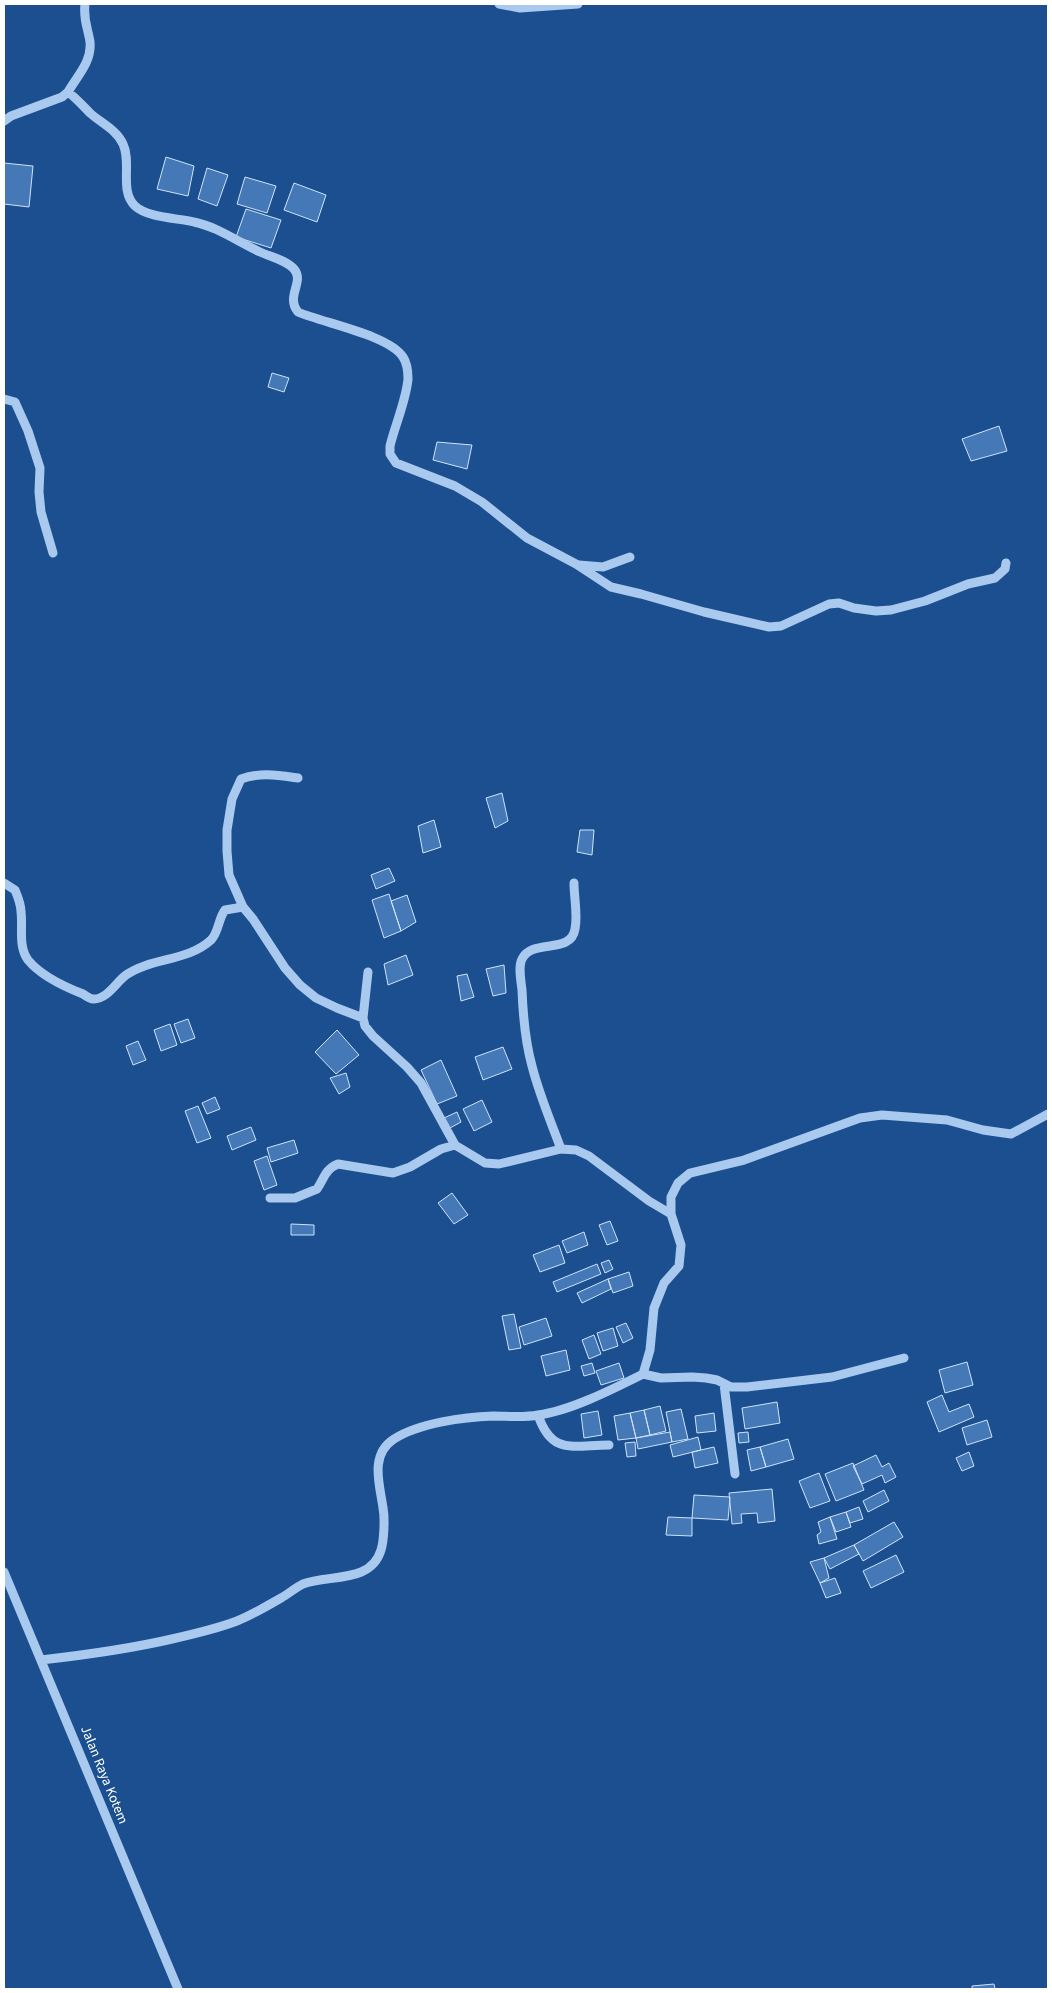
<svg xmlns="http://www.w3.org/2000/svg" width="1052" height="1993" font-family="'Source Sans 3',sans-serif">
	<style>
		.building { fill: #4478b7; stroke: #cfe3fa }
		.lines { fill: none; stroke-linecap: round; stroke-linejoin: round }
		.minor { stroke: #a9c9ee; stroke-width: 9 }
		.labels { text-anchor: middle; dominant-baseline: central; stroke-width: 4; stroke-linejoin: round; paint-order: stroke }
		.street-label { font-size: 14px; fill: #fff; stroke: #1b4f8f }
	</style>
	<rect width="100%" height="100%" fill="#1b4f8f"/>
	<path class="building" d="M166,157L194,166L188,196L157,189Z
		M4,163L33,166L29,207L4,204Z
		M207,168L228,175L217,206L198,199Z
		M245,177L276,186L267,213L237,204Z
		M294,183L326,195L317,222L284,210Z
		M246,209L281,220L271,248L236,237Z
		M272,373L289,378L284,392L268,387Z
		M999,426L1007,451L971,461L962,439Z
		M437,442L472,445L467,469L433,460Z
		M502,793L508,821L495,828L486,798Z
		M434,820L441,847L423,853L418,826Z
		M580,830H594L592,855L577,852Z
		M389,868L395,881L376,889L371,875Z
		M389,894L401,931L384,938L372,900Z
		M407,895L416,922L401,931L391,901Z
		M406,955L413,975L388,985L384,964Z
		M504,965L506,993L493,996L486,969Z
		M467,974L474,997L461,1001L457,976Z
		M188,1019L195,1038L181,1043L174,1024Z
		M170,1024L177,1045L161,1051L154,1030Z
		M337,1030L359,1055L336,1074L315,1052Z
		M138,1041L146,1060L133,1065L126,1046Z
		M503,1047L512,1069L483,1080L475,1057Z
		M441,1060L457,1096L437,1104L421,1070Z
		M346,1073L350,1087L339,1094L330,1078Z
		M215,1097L220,1109L207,1114L202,1103Z
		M482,1100L492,1122L474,1131L463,1109Z
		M198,1106L211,1138L197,1143L185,1111Z
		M457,1112L461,1122L450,1128L444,1118Z
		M251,1127L256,1140L232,1150L227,1136Z
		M294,1140L298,1153L271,1162L267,1148Z
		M267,1156L277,1185L264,1190L254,1161Z
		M452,1193L468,1215L454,1224L438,1203Z
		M610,1221L618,1241L607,1245L599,1225Z
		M291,1224L314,1225V1235H291Z
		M584,1232L588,1245L567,1253L562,1241Z
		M559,1245L565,1263L540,1272L533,1255Z
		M609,1260L613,1269L605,1273L601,1263Z
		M597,1264L601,1274L557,1292L553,1282Z
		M629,1272L633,1286L613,1293L608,1279Z
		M608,1279L611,1289L582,1303L577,1293Z
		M514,1314L521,1348L509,1350L502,1316Z
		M546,1318L552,1336L524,1345L519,1327Z
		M626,1323L633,1338L623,1343L616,1327Z
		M613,1328L618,1346L603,1351L597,1333Z
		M594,1335L601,1354L589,1359L582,1340Z
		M566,1350L570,1370L546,1376L541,1356Z
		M967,1362L973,1385L945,1393L939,1370Z
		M592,1363L595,1373L584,1376L581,1366Z
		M619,1363L624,1378L601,1385L596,1371Z
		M942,1395L949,1412L969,1404L974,1417L939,1432L927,1402Z
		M777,1402L780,1423L745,1429L742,1408Z
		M660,1406L666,1431L650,1435L644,1410Z
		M681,1409L688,1439L672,1442L666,1412Z
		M644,1410L650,1435L636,1438L630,1413Z
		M598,1411L602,1435L584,1438L581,1414Z
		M630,1413L636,1438L618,1440L614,1416Z
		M714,1413L716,1431L697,1433L695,1416Z
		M987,1420L992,1437L967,1445L962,1428Z
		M670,1432L672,1442L638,1449L636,1438Z
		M748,1432L749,1442L739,1443L738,1433Z
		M698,1437L701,1450L673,1457L670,1445Z
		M788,1439L794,1459L766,1467L760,1447Z
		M635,1442L636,1456L627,1457L625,1443Z
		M714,1447L718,1463L695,1468L692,1452Z
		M760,1447L766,1467L751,1471L747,1450Z
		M969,1452L974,1466L962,1471L956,1458Z
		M876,1455L882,1467L889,1463L896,1477L885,1483L882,1475L862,1484L853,1466Z
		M853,1463L864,1490L836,1501L825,1474Z
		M819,1473L830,1501L810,1508L799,1481Z
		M772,1489L775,1521L758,1523L757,1513L741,1514L742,1523L732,1524L729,1493Z
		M884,1490L889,1501L868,1512L863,1501Z
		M694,1495L730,1497L728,1520L692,1518Z
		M859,1507L863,1519L850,1523L846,1512Z
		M846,1512L851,1527L836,1532L830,1517Z
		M668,1517L692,1518V1536L666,1535Z
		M830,1517L837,1539L819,1544L817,1535L821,1532L818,1522Z
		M894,1522L903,1537L863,1561L854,1545Z
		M854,1545L859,1554L830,1569L824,1558Z
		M896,1555L904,1572L871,1588L863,1571Z
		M824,1558L829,1578L820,1583L810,1562Z
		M835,1578L841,1593L826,1598L820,1583Z
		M994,1984L995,1989H972V1986Z"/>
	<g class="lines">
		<path class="minor" d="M499,4L520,8L578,4
			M68,92C77,76 92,62 90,42C88,28 83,20 85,4
			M4,121L11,116L62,97L68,92C76,98 83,106 90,113C101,123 117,130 123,144C132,163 119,191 135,206C148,218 178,218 194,222C218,227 238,242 260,252C271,257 286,260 294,269C305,282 285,296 298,312C323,323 389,335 403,357C407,363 408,373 408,379C406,401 395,425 390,446V454L396,463L455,486L482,502L527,538L576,564L611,587L641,594L704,612L769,627L781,626L829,604L839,603L854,608L876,611L891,610L925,601L968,584L995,578L1005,569L1006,563
			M4,399L15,402L28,431L40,468L39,492L41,512L53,553
			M579,565L603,567L630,557
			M298,778C277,775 261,772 241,779L232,799L227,830V851L229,875L243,907L253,919L285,968L300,985L316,998L337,1008L363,1018
			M4,883L15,890C18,897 21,904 21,912C23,927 18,947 28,960C41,976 65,987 83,994C86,996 90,999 93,999C107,1000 117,981 126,975C152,957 187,962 211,940C219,932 218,919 225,910L243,907
			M368,972L363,1018L365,1026L373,1036L407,1067L421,1083L455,1145L485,1163L499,1164L561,1149L576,1150L589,1156L649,1201L671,1214
			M561,1149C551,1122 539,1094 532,1066C525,1041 523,1015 522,990C521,981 518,967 522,959C532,938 571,955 575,929C578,915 574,898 574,883
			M270,1198H295L317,1189C324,1179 325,1169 338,1164L393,1173L410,1167L441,1149L455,1145
			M643,1374L661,1378L692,1377L706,1378L717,1380L731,1387H747L832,1377L904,1358
			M724,1384L735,1474
			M538,1415C552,1456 573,1445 609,1445
			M4,1572L178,1989
			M41,1660C85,1655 129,1649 172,1639C194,1634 216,1629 237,1621C252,1615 267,1606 281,1598C288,1594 295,1588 303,1584C328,1574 371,1584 381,1550C384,1541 385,1518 383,1508C380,1485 369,1455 394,1439C419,1423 464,1417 493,1416C507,1416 523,1418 538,1415C570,1411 613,1389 643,1374L650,1350L654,1308L664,1283L679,1266L681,1245L671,1214V1197L678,1183L690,1173L744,1160L860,1118L882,1115L947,1120L983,1130L1011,1134L1048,1114"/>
	</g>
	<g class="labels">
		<g class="street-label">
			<text transform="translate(104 1775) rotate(68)">Jalan Raya Kotem</text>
		</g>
	</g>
	<rect width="1052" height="1993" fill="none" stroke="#ffffff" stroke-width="10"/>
</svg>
